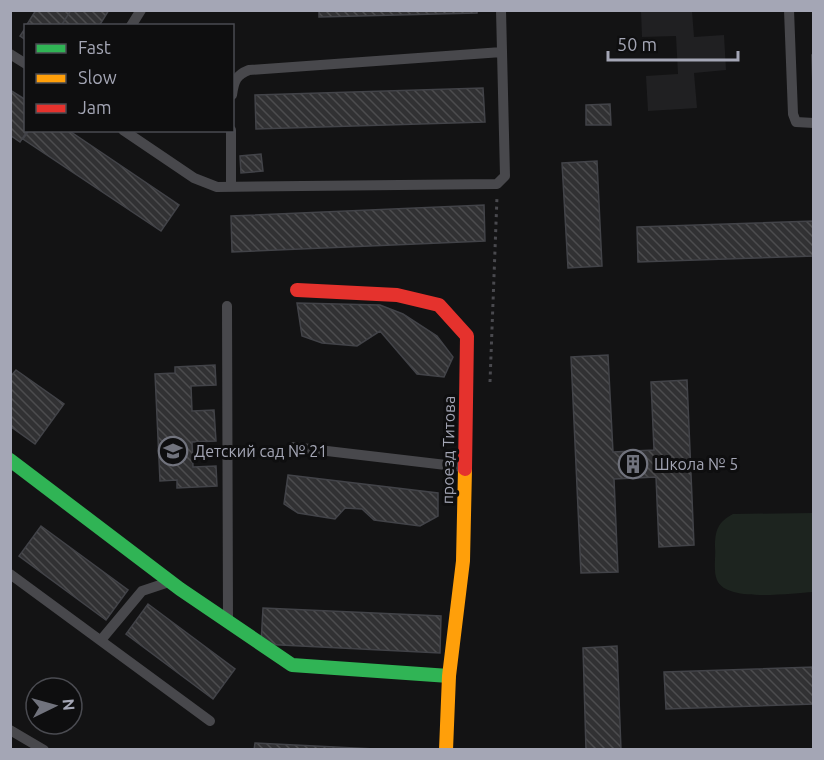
<svg xmlns="http://www.w3.org/2000/svg" width="824" height="760" font-family="Ubuntu,sans-serif">
	<style>
		.built { fill: #202022 }
		.green { fill: #1d241f }
		.building { fill: url(#building-back-hatch); stroke: #424348; stroke-width: 1.5 }
		.lines { fill: none; stroke-linecap: round; stroke-linejoin: round }
		.path { stroke: #49494e; stroke-width: 3; stroke-dasharray: 3 4.5; stroke-linecap: butt }
		.lane { stroke: #48484c; stroke-width: 10 }
		.fast { stroke: #30b455; stroke-width: 14 }
		.slow { stroke: #ff9f0a; stroke-width: 14 }
		.jam { stroke: #e5322d; stroke-width: 14 }
		.labels { text-anchor: middle; dominant-baseline: central; stroke-width: 6; stroke-linejoin: round; paint-order: stroke }
		.street-label { font-size: 16px; fill: #a4a6b5; stroke: #0e0e0f }
		.poi-label { font-size: 16px; fill: #a4a6b5; stroke: #0e0e0f; text-anchor: start }
	</style>
	<defs>
		<pattern id="building-back-hatch" width="6" height="6" patternUnits="userSpaceOnUse" patternTransform="scale(1.5)"><rect width="6" height="6" fill="#313133"/><path d="M-1 5l2 2M0 0l6 6M5-1l2 2" fill="none" stroke="#4c4c4e"/></pattern>
	</defs>
	<rect width="100%" height="100%" fill="#131314"/>
	<path class="built" d="M641,11H692L694,37L724,35L726,70L694,73L697,108L648,111L646,76L678,74L676,36L642,37Z"/>
	<path class="green" d="M813,513V592C792,593 726,603 717,580C713,571 716,556 715,547C715,530 718,522 733,514Z"/>
	<path class="building" d="M36,10H71L61,26H26Z
		M71,10H109L99,26H61Z
		M319,10H477V13L319,17Z
		M26,27V40L20,36Z
		M812,55H814V90H813Z
		M483,88L485,122L256,129L255,95Z
		M10,90L26,100V130H28L20,142L10,135Z
		M610,104L611,125H586V105Z
		M29,130H68L179,205L161,231L23,139Z
		M261,154L263,171L241,173L240,156Z
		M597,161L602,266L568,268L562,163Z
		M484,205L485,241L232,252L231,216Z
		M814,221V256L638,262L637,227Z
		M297,303L380,305L403,314L437,336L453,357L444,377L417,374L380,331L357,346L322,343L302,336Z
		M608,355L613,452L654,450L651,382L687,380L694,545L659,547L656,477L614,479L618,572L581,573L571,357Z
		M215,365L216,385L191,386L192,411L214,410L216,441L192,442L193,467L216,466L217,486L177,488V480L160,481L155,374L175,373V367Z
		M16,370L64,404L35,444L10,426V377Z
		M288,475L438,493V516L420,526L374,520L362,509L345,508L335,519L298,513L284,504Z
		M41,526L128,590L106,620L19,556Z
		M148,604L235,669L213,699L126,634Z
		M263,608L441,616L440,653L261,644Z
		M617,646L621,750H586L583,648Z
		M814,667V704L666,709L664,672Z
		M255,743L395,750H254Z"/>
	<g class="lines">
		<path class="path" d="M490,382L497,197"/>
		<path class="lane" d="M789,10L793,114L796,122L814,123
			M131,26L141,10
			M10,54L26,64
			M232,95C234,81 236,75 249,70L502,52
			M123,130L194,178L217,187L497,184L505,176L501,10
			M231,187V130
			M227,306L228,618
			M293,447L463,467
			M10,574L210,721
			M101,640L142,591L166,583
			M10,730L44,750"/>
		<path class="fast" d="M10,460L180,589L292,665L449,676"/>
		<path class="slow" d="M446,750L449,676L463,561L465,469"/>
		<path class="jam" d="M297,290L397,295L439,305L467,336L465,469"/>
	</g>
	<defs>
		<g id="school-ring" transform="scale(1.5)"><circle r="9.5" fill="#0e0e0f" stroke="#71737d" stroke-width="1.5"/><path d="M0-5L7-2L0 1L-7-2ZM-4 1L0 2.5L4 1V4Q0 6-4 4Z" fill="#71737d"/></g>
		<g id="building-ring" transform="scale(1.5)"><circle r="9.5" fill="#0e0e0f" stroke="#71737d" stroke-width="1.5"/><path d="M-4-6H4V6H1V3H-1V6H-4ZM-2.5-4.3h1.7v1.8h-1.7ZM.8-4.3h1.7v1.8H.8ZM-2.5-1h1.7V.8h-1.7ZM.8-1h1.7V.8H.8Z" fill="#71737d"/></g>
	</defs>
	<g fill-rule="evenodd">
		<use href="#school-ring" x="173" y="451"/>
		<use href="#building-ring" x="633" y="464"/>
	</g>
	<g class="labels">
		<g class="street-label">
			<text transform="translate(448 450) rotate(-89)">проезд Титова</text>
		</g>
		<g class="poi-label">
			<text x="194" y="451">Детский сад № 21</text>
			<text x="654" y="464">Школа № 5</text>
		</g>
	</g>
	<rect width="824" height="760" fill="none" stroke="#a4a6b5" stroke-width="24"/>
	<rect x="24" y="24" width="210" height="108" fill="#0e0e0f" stroke="#4a4b51" stroke-width="1.5"/>
	<rect x="36" y="44" width="30" height="9" fill="#30b455" stroke="#4a4b51" stroke-width="1.5"/>
	<text x="78" y="54" font-size="18" fill="#a4a6b5">Fast</text>
	<rect x="36" y="74" width="30" height="9" fill="#ff9f0a" stroke="#4a4b51" stroke-width="1.5"/>
	<text x="78" y="84" font-size="18" fill="#a4a6b5">Slow</text>
	<rect x="36" y="104" width="30" height="9" fill="#e5322d" stroke="#4a4b51" stroke-width="1.5"/>
	<text x="78" y="114" font-size="18" fill="#a4a6b5">Jam</text>
	<g transform="translate(54 706) rotate(85)"><circle r="28" fill="#0e0e0f" stroke="#4a4b51" stroke-width="1.5"/>
	<path d="M0-4.5L10 22L0 15L-10 22Z" fill="#71737d"/>
	<text y="-9" font-size="16" font-weight="bold" text-anchor="middle" fill="#a4a6b5">N</text>
	</g>
	<path d="M608 51v9h130v-9" fill="none" stroke="#a4a6b5" stroke-width="3"/>
	<text x="617" y="51" font-size="18" fill="#a4a6b5" stroke="#0e0e0f" stroke-width="4.5" paint-order="stroke">50 m</text>
</svg>
